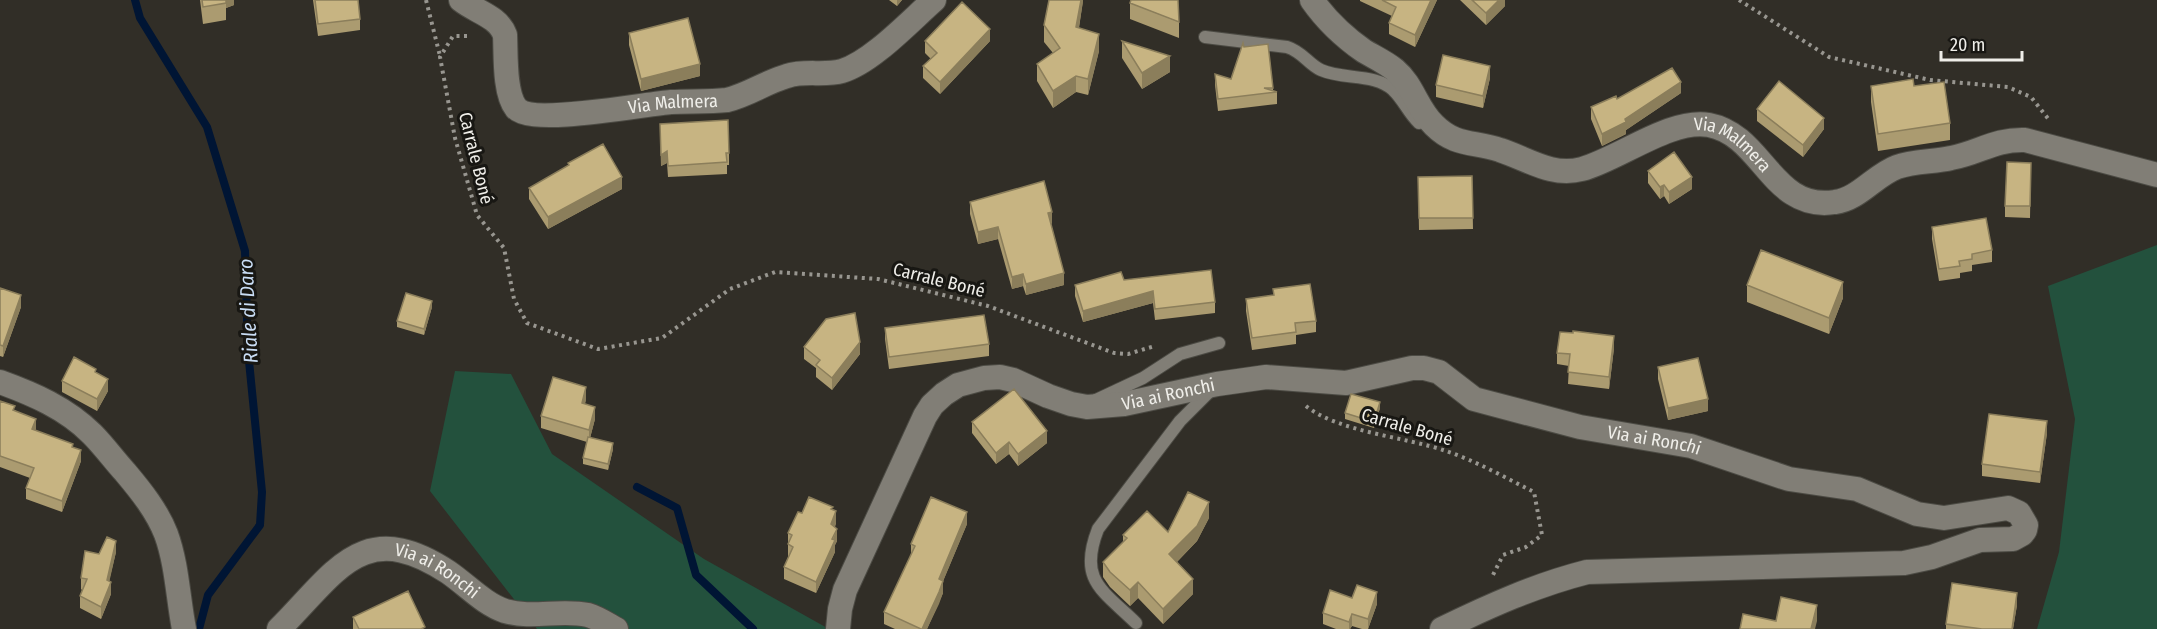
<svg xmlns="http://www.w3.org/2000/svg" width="2157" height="629" font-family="'Fira Sans Condensed',sans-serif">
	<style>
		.green { fill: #23513d }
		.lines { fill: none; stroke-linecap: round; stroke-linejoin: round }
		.stream { stroke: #001534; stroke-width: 8 }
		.service-casing { stroke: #4c4b44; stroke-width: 14 }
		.minor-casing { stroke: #4c4b44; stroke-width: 26 }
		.path { stroke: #989690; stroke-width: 4; stroke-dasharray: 3 4.5; stroke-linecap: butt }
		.service { stroke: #817e76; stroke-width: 12 }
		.minor { stroke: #817e76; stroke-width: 24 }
		.wall { fill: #ab9b70 }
		.shaded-wall { fill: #8b7e5b }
		.building { fill: #c7b482; stroke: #8b7e5b; stroke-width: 1.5 }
		.labels { text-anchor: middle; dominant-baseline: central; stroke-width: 6; stroke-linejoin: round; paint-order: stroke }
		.street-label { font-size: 18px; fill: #efeee9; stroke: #181713 }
		.water-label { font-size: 20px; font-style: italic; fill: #c9ddf5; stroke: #181713 }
	</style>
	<rect width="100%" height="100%" fill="#312e27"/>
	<path class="green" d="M2157,245V629H2037L2059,552L2075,419L2048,286Z
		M455,371L511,374L552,454L704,559L829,629H537L430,491Z"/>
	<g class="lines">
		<path class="stream" d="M135,0L140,18L207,127L245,251L248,351L262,492L260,525L208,595L199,629
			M637,487L677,508L696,575L753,629"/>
		<g class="service-casing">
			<path id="service" d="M1205,37L1287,47C1303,52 1308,64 1321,70C1343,80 1375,73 1393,90C1403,99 1409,114 1419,123
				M1096,400L1143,378L1180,354L1219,343
				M1136,623C1102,590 1078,580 1098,529L1180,421L1211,390"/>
		</g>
		<g class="minor-casing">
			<g id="minor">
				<path id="s1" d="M461,0C476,12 498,16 505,35C506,54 504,93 516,108C532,126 644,104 671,102C689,101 708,102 727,100C748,95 766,82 787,76C805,70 824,76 842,71C872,62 910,21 934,0"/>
				<path id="s2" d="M1312,0C1326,20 1344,37 1364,51C1374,57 1385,62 1395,70C1413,85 1417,109 1434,125C1456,147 1474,141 1500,150C1528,159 1551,177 1582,169C1619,159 1671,118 1709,125C1763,135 1772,212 1835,202C1859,199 1875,175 1897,167C1914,161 1934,162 1951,158C1979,153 1994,139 2025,140L2157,175"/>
				<path d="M0,382C33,394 66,408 92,434C104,446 114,460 125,472C141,491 157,511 166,534C177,564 178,598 184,629"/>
				<path id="s3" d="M279,629C336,572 363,516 448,572C467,585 484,604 505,611C532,619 561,609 588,615C598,618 607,624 616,629"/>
				<path id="s4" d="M838,629L840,609L845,590L925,416L932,405L944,394L958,385L984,378L1000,377L1013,380L1048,396L1071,404L1087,407L1124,404L1217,384L1266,377L1346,383L1412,368H1424L1439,372L1474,399L1580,427L1691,446L1789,479L1857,489L1917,514L1944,518L2008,508L2019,513L2026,525L2025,530L2022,534L2013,539L1980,540L1932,557L1904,563L1587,572C1536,585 1489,606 1442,629"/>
			</g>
		</g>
		<path class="path" d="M426,0L440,56
			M1739,0L1829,57L1930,80L2008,87L2031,97L2050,121
			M467,36H453L440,57L455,138L477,215L504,248L514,299L527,323L598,349L662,338L730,289L775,272L878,279L988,306L1114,353L1128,354L1155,346
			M1306,406C1338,432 1406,437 1446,451C1476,461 1506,478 1534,492L1542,535L1526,547L1503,555L1492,577"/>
		<use href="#service" class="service"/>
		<use href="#minor" class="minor"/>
	</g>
	<path class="wall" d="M200,0H234V5L226,8V20L203,24Z
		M313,0H358L360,19V30L318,36Z
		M889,0H902L897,6Z
		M1083,0L1079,28L1099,51L1088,95L1076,92L1053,108L1037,81V64L1053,53L1044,42V25Z
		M1360,0H1437L1415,47L1389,34V23L1392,16L1360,1Z
		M1460,0H1505V6L1486,25Z
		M1130,3L1179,22V38L1130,19Z
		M629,33L700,76L641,91L629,45Z
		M925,41H990L940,94L923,78V66L931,59L925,53Z
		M1122,41L1170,72L1142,89L1122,58Z
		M1244,47L1273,88V91L1277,92V104L1218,111L1215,85V74L1231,79Z
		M1490,78L1483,108L1436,97V85Z
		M1871,86H1914L1950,123V140L1878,151L1871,102Z
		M1681,93L1626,130V134L1602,146L1591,119V107L1617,99Z
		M1757,109L1824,129L1803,157L1757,121Z
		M660,124L729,153V165H727V174L668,177L667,163L661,166Z
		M568,163L622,189L548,229L529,199V188L568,166Z
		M2031,163L2030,218L2005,217V206Z
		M1648,171L1692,189L1669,204L1664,196L1660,199L1648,183Z
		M1472,176L1473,229L1419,230L1418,177Z
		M970,202L1052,223L1051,224L1064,285L1026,295L1023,286L1012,289L998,239L978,244L970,214Z
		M1932,227L1992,250V262L1972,265V271L1960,273V278L1939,281L1932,239Z
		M1124,280L1215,302V313L1155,320L1153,303L1083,322L1075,296V285Z
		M1747,285L1843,298L1829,334L1747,302Z
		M0,288L21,307L3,357L0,356Z
		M1246,299L1316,321V332L1296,335V344L1252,350L1246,311Z
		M432,307L424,335L397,327V321Z
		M885,328L989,344V356L889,369L885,339Z
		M804,347L860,354L832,390L816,377V368L804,359Z
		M1614,348L1609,389L1568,384L1569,366L1557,364V353Z
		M1658,367L1708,411L1668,420L1658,379Z
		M96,373L108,391L97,411L62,392V381Z
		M586,399L585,404L595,419L590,438L613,449L608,470L583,464V458L587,442L541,428V416Z
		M0,401L15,410L36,431L73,447L81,461L62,512L26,499V488L30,478L0,467Z
		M1380,408L1374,428L1345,419V413Z
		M972,422L1047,443L1018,466L1009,454L996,464L972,433Z
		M2047,433L2040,483L1982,476V464Z
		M833,510L836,523L835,527L837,541L835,545V552L816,593L784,579V567L789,556H788V533L802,513Z
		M1209,518L1197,541L1177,562L1193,594L1163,624L1138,598L1130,606L1110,587L1103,577V562L1123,542V535L1168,532Z
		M967,524L943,581V593L927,629H895L884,624V612L911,555V544Z
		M116,552L109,581L111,594L101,619L80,608V596L82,590L81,589V578L99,554Z
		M1352,598L1377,604L1368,629H1362L1352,626L1350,629H1336L1323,624V613Z
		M2017,605L2013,629H1946V624Z
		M353,617L425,629H353Z"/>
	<path class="shaded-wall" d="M224,0H234V5L226,8V3Z
		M897,0H902L897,6Z
		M1081,0H1083V2L1076,44V27Z
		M1431,0H1437L1415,47V35Z
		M1499,0H1505V6L1486,25V13Z
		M990,29V41L940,94V82Z
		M1099,34V51L1088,95V79Z
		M1170,56V72L1142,89V73Z
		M700,64V76L641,91V79Z
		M1490,66V78L1483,108V96Z
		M1076,76V92L1053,108V91Z
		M1681,82V93L1626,130V134L1602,146V134Z
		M1824,118V129L1803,157V145Z
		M667,151V163L661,166V155Z
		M622,177V189L548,229V217Z
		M1692,177V189L1669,204V192Z
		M1664,185V196L1660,199V187Z
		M1052,212V223L1048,225V213Z
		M998,227V239L978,244V232Z
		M1064,273V285L1026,295V284Z
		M1023,274V286L1012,289V277Z
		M1843,282V298L1829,334V318Z
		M1153,291V303L1083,322V311Z
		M21,295V307L3,357V346Z
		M432,301V307L424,335V329Z
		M1614,336V348L1609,389V377Z
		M860,342V354L832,390V378Z
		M108,379V391L97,411V399Z
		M586,387V399L582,414V403Z
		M1708,399V411L1668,420V408Z
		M1380,402V408L1374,428V422Z
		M595,407V419L589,442V430Z
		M36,419V430L32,429Z
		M2047,421V433L2040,483V472Z
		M1047,431V443L1018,466V454Z
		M1009,442V454L996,464V453Z
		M613,443V449L608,470V464Z
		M81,450V461L62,512V501Z
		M1209,502V518L1197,541L1169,570V554Z
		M836,511V523L831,536V524Z
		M967,512V524L939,591V579Z
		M837,529V541L835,545V552L816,593V582Z
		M116,541V552L107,592V580Z
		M1193,579V594L1163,624V609Z
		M943,581V593L939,604L927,629H922Z
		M111,582V594L101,619V607Z
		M1138,582V598L1130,606V590Z
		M1377,592V604L1368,629V619Z
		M2017,593V605L2013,629H2012Z
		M1817,605V621L1815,629H1811Z
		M1352,614V626L1350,629H1349V622Z"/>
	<path class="building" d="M202,0H226V3L203,7Z
		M315,0H358L360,19L318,24Z
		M1049,0H1081L1076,27L1099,34L1088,79L1076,76L1053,91L1037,64L1060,48L1044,25Z
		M1131,0H1178L1179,22L1130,3Z
		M1382,0H1431L1415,35L1389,23L1396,7Z
		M1472,0H1499L1486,13Z
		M962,2L990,29L940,82L923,66L937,53L925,41Z
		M688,18L700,64L641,79L629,33Z
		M1122,41L1170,56L1142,73Z
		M1243,43L1244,47L1268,44L1273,88H1264L1277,92L1218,99L1215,74L1231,79Z
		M1443,55L1490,66L1483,96L1436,85Z
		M1672,68L1681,82L1625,119L1626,122L1602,134L1591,107L1616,96L1617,99Z
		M1913,79L1914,86L1944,82L1950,123L1878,134L1871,86Z
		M1779,81L1824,118L1803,145L1757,109Z
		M728,120L729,153H726L727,162L668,166L667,151L661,155L660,124Z
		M603,144L622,177L548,217L529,188L569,165L568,163Z
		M1674,152L1692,177L1669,192L1664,185L1660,187L1648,171Z
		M2007,162L2031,163L2030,206H2005Z
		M1472,176L1473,218H1419L1418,177Z
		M1044,181L1052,212L1048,213L1064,273L1026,284L1023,274L1012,277L998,227L978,232L970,202Z
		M1986,218L1992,250L1972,254V259L1959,261L1960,266L1939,269L1932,227Z
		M1761,250L1843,282L1829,318L1747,285Z
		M1211,270L1215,302L1155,309L1153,291L1083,311L1075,285L1121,272L1124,280Z
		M1310,284L1316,321L1295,323L1296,332L1252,338L1246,299L1274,295L1273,289Z
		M0,288L21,295L3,346L0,345Z
		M406,293L432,301L424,329L397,321Z
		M855,313L860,342L832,378L816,365L820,360L804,347L826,319Z
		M984,315L989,344L889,357L885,328Z
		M1573,331L1614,336L1609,377L1568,372L1570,354L1557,353L1560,332L1573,333Z
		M74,357L96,369L95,372L108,379L97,399L62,381Z
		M1698,358L1708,399L1668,408L1658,367Z
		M553,377L586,387L582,403L595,407L589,430L541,416Z
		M1014,389L1047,431L1018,454L1009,442L996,453L972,422Z
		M1351,394L1380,402L1374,422L1345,413Z
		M0,401L15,406L13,410L36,419L32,429L73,444L72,447L81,450L62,501L26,488L34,468L0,456Z
		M1989,414L2047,421L2040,472L1982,464Z
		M588,437L613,443L608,464L583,458Z
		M1188,492L1209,502L1197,526L1169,554L1193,579L1163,609L1138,582L1130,590L1110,572L1103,562L1127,538L1123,535L1147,511L1168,532Z
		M809,497L833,507L831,509L836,511L831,524L837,529L832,539L835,540L816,582L784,567L793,547L788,544L792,535L788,533L798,512L802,513Z
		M931,497L967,512L939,579L943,581L939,592L922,629H921L884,612L915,546L911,544Z
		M107,537L116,541L107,580L111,582L101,607L80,596L87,579L81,578L85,551L99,554Z
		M1952,583L2017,593L2012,629H1982L1946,624Z
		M1357,585L1377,592L1368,619L1352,614L1349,622L1323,613L1330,590L1352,598Z
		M408,591L425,627L421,629H359L353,617Z
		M1781,597L1817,605L1811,629H1740L1743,614L1776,621Z"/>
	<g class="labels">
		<g class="street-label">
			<text stroke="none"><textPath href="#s1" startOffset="291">Via Malmera</textPath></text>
			<text stroke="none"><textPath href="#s2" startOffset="501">Via Malmera</textPath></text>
			<text transform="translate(476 158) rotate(76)">Carrale Boné</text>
			<text transform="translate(939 280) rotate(14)">Carrale Boné</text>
			<text stroke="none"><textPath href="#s4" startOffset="495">Via ai Ronchi</textPath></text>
			<text transform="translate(1407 427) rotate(16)">Carrale Boné</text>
			<text stroke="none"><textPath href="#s4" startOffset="999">Via ai Ronchi</textPath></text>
			<text stroke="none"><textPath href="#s3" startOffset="194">Via ai Ronchi</textPath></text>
		</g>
		<g class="water-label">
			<text transform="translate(248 311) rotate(-93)">Riale di Daro</text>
		</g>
	</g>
	<path d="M1941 51v9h81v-9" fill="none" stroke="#efeee9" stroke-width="3"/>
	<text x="1950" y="51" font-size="18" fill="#efeee9" stroke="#181713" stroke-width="4.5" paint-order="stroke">20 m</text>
</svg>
